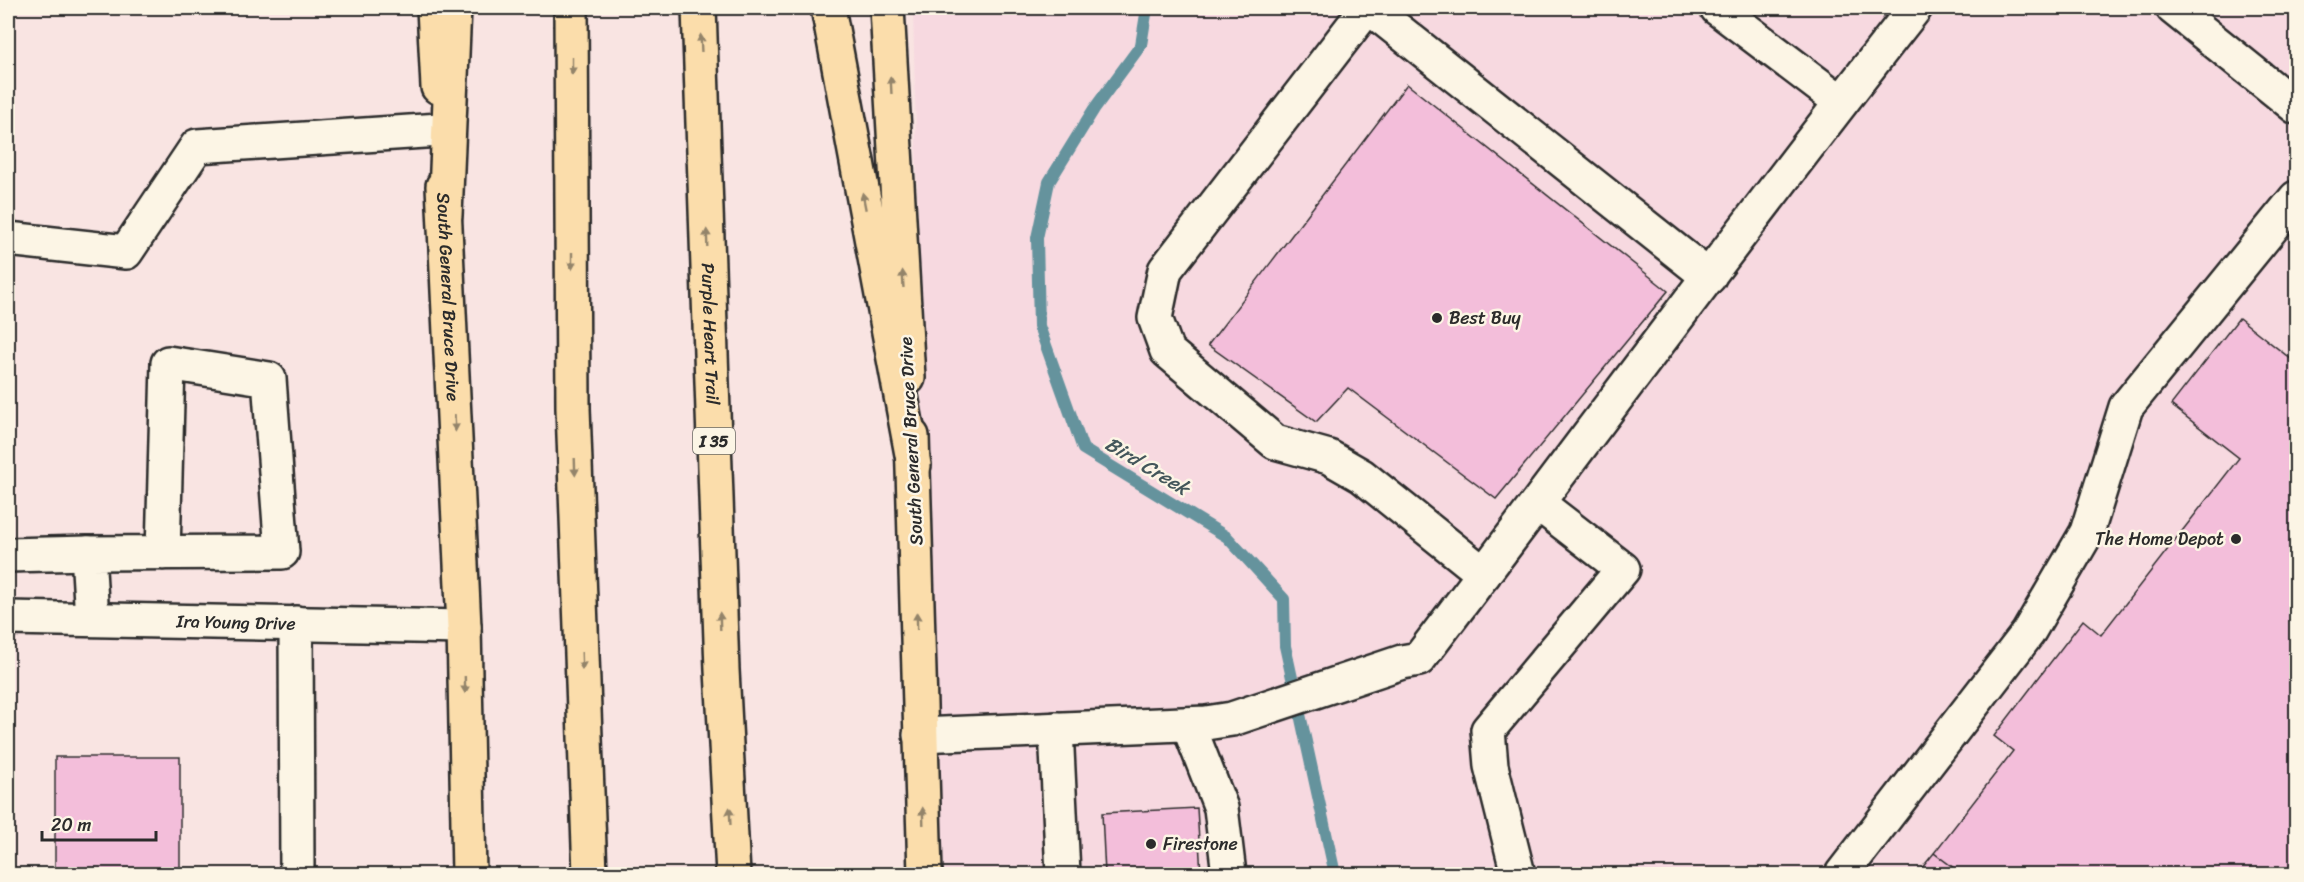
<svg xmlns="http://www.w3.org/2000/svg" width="2304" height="882" font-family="Sriracha,sans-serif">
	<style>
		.built { fill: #f7d9e0 }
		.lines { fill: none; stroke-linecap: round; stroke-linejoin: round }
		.stream { stroke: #65939d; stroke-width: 12 }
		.building { fill: #f3beda; stroke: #2b2b2b; stroke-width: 1.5 }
		.minor-casing { stroke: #2b2b2b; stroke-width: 38 }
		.major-casing { stroke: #2b2b2b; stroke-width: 38 }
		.highway-casing { stroke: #2b2b2b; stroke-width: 38 }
		.minor { stroke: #fcf5e5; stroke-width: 33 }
		.major { stroke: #fbddab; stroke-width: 33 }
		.highway { stroke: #fbddab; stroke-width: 33 }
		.oneway { fill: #93846b }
		.poi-dot { fill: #2b2b2b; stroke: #fcf5e5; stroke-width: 2 }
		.labels { text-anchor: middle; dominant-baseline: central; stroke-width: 5; stroke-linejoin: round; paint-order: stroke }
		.shield { fill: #fcf5e5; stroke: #6a6863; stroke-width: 1.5 }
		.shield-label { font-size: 16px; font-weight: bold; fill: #2b2b2b }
		.street-label { font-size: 18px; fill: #2b2b2b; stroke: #fcf5e5 }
		.poi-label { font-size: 18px; fill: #2b2b2b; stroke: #fcf5e5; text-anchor: start }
		.water-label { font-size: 20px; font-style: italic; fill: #43565a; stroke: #fcf5e5 }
	</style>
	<rect width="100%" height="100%" fill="#f9e4e2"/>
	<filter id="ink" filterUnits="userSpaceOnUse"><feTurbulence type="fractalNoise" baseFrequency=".0167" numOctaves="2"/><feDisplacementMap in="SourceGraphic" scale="12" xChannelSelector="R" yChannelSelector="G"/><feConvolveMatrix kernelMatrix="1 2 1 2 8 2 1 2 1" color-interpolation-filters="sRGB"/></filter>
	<g filter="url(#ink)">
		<path class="built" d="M913,8H2296V874H933Z"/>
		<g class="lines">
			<path class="stream" d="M1147,8L1141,45L1094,109L1049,182L1037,238L1039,326L1083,449L1227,537L1284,599L1285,646L1335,874"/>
		</g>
		<path class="building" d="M1407,84L1668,291L1496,499L1348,388L1316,422L1208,345Z
			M2239,318L2296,363V874H1962L1934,853L2013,751L1994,736L2083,620L2101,635L2239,458L2171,405Z
			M55,757H180V874H55Z
			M1197,808L1201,874H1105L1102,813Z
			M1934,853L1962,874H1917Z"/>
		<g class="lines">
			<g class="minor-casing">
				<g id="minor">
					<path d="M1367,8L1165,270L1155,318L1167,351L1275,442L1329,457L1362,476L1484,574"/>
					<path d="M1370,8L1709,277"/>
					<path d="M1717,8L1841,102"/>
					<path d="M2173,8L2296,107"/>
					<path d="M8,239L126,252L197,146L440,130"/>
					<path d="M8,555L88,553"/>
					<path id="s1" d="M8,618L464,627"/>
					<path d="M92,619L88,553L282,552L269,379L168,363L163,553"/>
					<path d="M296,623L297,874"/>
					<path d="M1188,724L1221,808L1229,874"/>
					<path d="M1056,729L1063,874"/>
					<path d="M920,735L1206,723L1232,719L1402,662L1419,659C1585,442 1746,222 1915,8"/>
					<path d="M1518,874L1491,766L1488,730L1623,569L1539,504"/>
					<path d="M1842,874L2028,633L2087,532L2126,407L2296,198"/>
				</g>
			</g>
			<g class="major-casing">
				<g id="major">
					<path d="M434,8L438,87"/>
					<path d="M887,8L908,378"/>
					<path id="s2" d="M443,186L464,627L469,874"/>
					<path d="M912,436L925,874"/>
				</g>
			</g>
			<g class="highway-casing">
				<g id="highway">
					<path d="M571,8L573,408L590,874"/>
					<path id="s3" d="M699,8L722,670L733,874"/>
					<path d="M828,8L914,465"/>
					<path d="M445,215L454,8"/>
				</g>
			</g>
			<use href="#minor" class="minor"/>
			<use href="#major" class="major"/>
			<use href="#highway" class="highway"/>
		</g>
		<defs><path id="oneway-solid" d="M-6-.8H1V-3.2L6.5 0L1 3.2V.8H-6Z" transform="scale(1.5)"/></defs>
		<g class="oneway">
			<use href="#oneway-solid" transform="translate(701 43) rotate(-93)"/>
			<use href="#oneway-solid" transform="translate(572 66) rotate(90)"/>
			<use href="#oneway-solid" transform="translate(891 85) rotate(-93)"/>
			<use href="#oneway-solid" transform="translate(864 201) rotate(-101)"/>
			<use href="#oneway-solid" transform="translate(707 238) rotate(-92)"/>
			<use href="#oneway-solid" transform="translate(572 261) rotate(90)"/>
			<use href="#oneway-solid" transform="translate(903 279) rotate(-93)"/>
			<use href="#oneway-solid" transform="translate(455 423) rotate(87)"/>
			<use href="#oneway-solid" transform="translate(575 467) rotate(88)"/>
			<use href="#oneway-solid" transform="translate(720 621) rotate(-92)"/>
			<use href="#oneway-solid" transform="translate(917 621) rotate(-91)"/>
			<use href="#oneway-solid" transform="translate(582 661) rotate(88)"/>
			<use href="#oneway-solid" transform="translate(465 685) rotate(89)"/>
			<use href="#oneway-solid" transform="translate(730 816) rotate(-93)"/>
			<use href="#oneway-solid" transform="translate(923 816) rotate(-92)"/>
		</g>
	</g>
	<g class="poi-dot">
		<circle cx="1437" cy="318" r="6"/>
		<circle cx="2236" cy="539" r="6"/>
		<circle cx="1151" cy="844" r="6"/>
	</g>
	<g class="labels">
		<rect class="shield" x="693" y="428" width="42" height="26" rx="4.5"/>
		<g class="shield-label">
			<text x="714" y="441">I 35</text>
		</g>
		<g class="street-label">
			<text stroke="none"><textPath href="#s2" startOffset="111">South General Bruce Drive</textPath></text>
			<text stroke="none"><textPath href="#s3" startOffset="326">Purple Heart Trail</textPath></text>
			<text transform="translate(911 441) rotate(-93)">South General Bruce Drive</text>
			<text stroke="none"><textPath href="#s1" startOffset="228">Ira Young Drive</textPath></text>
		</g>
		<g class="poi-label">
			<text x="1449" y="318">Best Buy</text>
			<text x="2224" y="539" text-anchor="end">The Home Depot</text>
			<text x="1163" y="844">Firestone</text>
		</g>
		<g class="water-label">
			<text transform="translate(1147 466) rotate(31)">Bird Creek</text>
		</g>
	</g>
	<rect width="2304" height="882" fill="none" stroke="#fcf5e5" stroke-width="30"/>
	<rect x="15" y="15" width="2274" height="852" fill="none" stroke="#2b2b2b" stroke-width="2" filter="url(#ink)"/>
	<path d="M42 831v9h114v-9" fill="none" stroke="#2b2b2b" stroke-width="3"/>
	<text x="51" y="831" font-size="18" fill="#2b2b2b" stroke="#fcf5e5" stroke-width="4.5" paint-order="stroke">20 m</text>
</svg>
